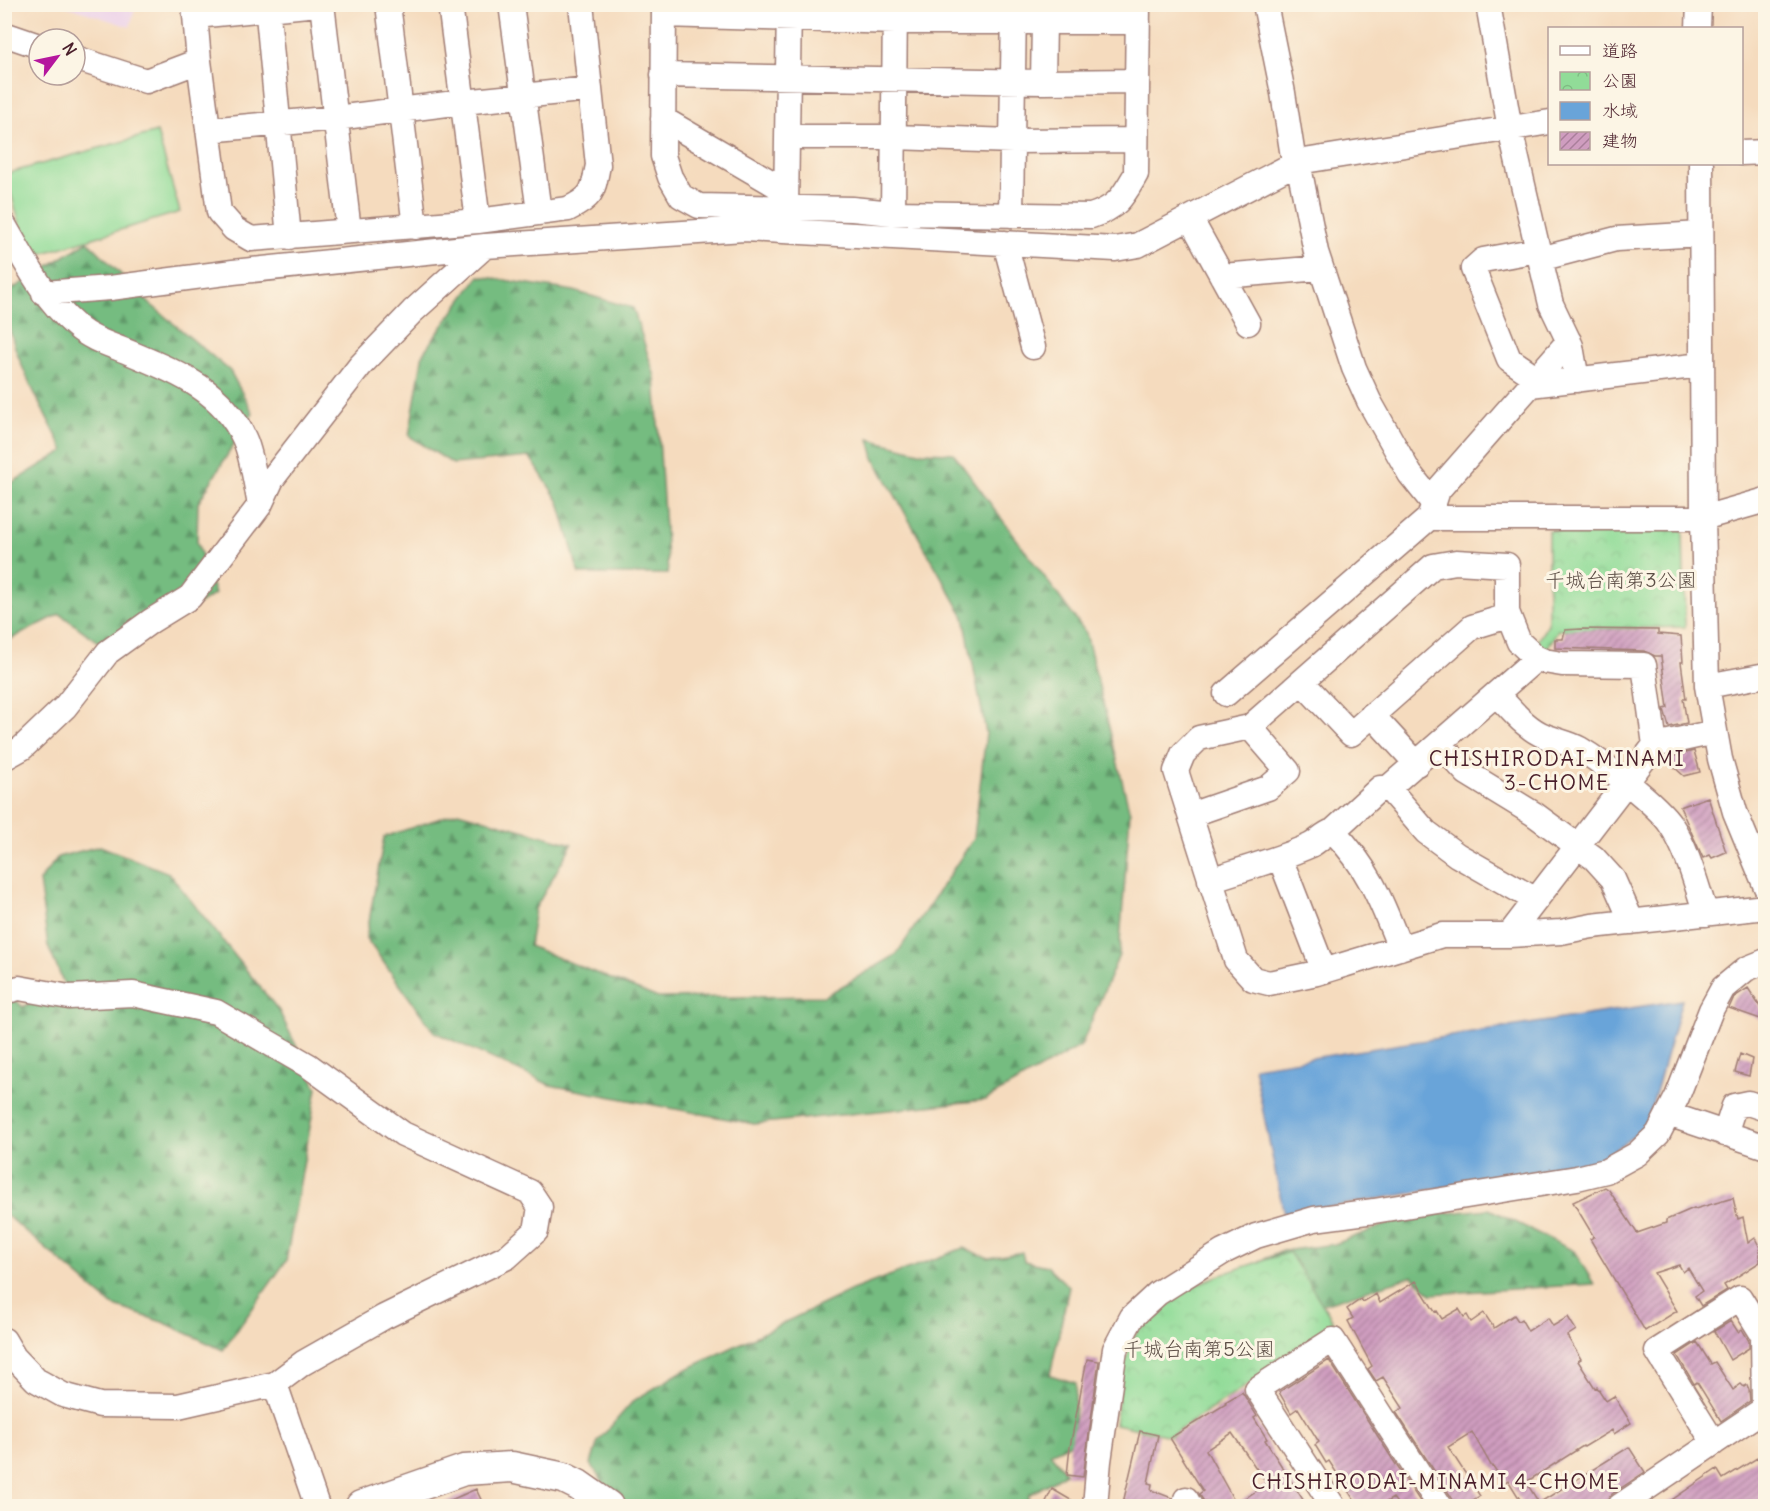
<svg xmlns="http://www.w3.org/2000/svg" width="1770" height="1511" font-family="Delius,'Klee One',sans-serif">
	<style>
		.built { fill: #ecd1ea }
		.forest { fill: url(#forest-firs); stroke: #5f6e56; stroke-width: 1.5 }
		.park { fill: url(#park-crowns); stroke: #6e7e62; stroke-width: 1.5 }
		.pitch { fill: #91dc98; stroke: #6e7e62; stroke-width: 1.5 }
		.water { fill: #69a4d9; stroke: #5a6282; stroke-width: 1.5 }
		.building { fill: url(#building-hatch); fill-rule: evenodd }
		.lines { fill: none; stroke-linecap: round; stroke-linejoin: round }
		.minor-casing { stroke: #a07d74; stroke-width: 27 }
		.major-casing { stroke: #a07d74; stroke-width: 33 }
		.minor { stroke: #fff; stroke-width: 24 }
		.major { stroke: #fff; stroke-width: 30 }
		.labels { text-anchor: middle; dominant-baseline: central; stroke-width: 6; stroke-linejoin: round; paint-order: stroke }
		.park-label { font-size: 20px; fill: #5c4e46; stroke: #fcf5e5 }
		.neighbourhood-label { font-size: 21px; letter-spacing: 1.5px; fill: #4a1f2b; stroke: #fcf5e5 }
	</style>
	<defs>
		<pattern id="forest-firs" width="22" height="20" patternUnits="userSpaceOnUse" patternTransform="scale(1.5)"><rect width="22" height="20" fill="#74bc80"/><path d="M5 1l3.5 6h-7zM16 11l3.5 6h-7z" fill="#619869"/></pattern>
		<pattern id="park-crowns" width="20" height="18" patternUnits="userSpaceOnUse" patternTransform="scale(1.5)"><rect width="20" height="18" fill="#91dc98"/><path d="M2 6a3 3 0 1 1 6 0M12 15a3 3 0 1 1 6 0" fill="none" stroke="#7fbc83"/></pattern>
		<pattern id="building-hatch" width="6" height="6" patternUnits="userSpaceOnUse" patternTransform="scale(1.5)"><rect width="6" height="6" fill="#cf9dbf"/><path d="M-1 1l2-2M0 6l6-6M5 7l2-2" fill="none" stroke="#aa7f9b"/></pattern>
	</defs>
	<rect width="100%" height="100%" fill="#fcf5e5"/>
	<filter id="ink" filterUnits="userSpaceOnUse"><feTurbulence type="fractalNoise" baseFrequency=".0167" numOctaves="2"/><feDisplacementMap in="SourceGraphic" scale="12" xChannelSelector="R" yChannelSelector="G"/><feConvolveMatrix kernelMatrix="1 2 1 2 8 2 1 2 1" color-interpolation-filters="sRGB"/></filter>
	<filter id="wash" filterUnits="userSpaceOnUse"><feTurbulence type="fractalNoise" baseFrequency=".008" numOctaves="4" result="noise"/><feDisplacementMap in="SourceGraphic" scale="24" xChannelSelector="R" yChannelSelector="G"/><feGaussianBlur stdDeviation="1.35" result="paint"/><feColorMatrix in="noise" values="0 0 0 0 0 0 0 0 0 0 0 0 0 0 0 0 0 1.4 0 .05"/><feComposite in="paint" operator="in"/></filter>
	<g filter="url(#wash)">
		<rect width="100%" height="100%" fill="#f5dbbe"/>
		<path class="built" d="M63,5H136L130,27Z"/>
		<path class="forest" d="M88,241L149,303L230,371L253,413L198,503L197,542L215,594L117,656L60,614L5,642V487L64,451C41,404 5,347 5,294Z
			M479,276L574,291L633,308L655,377L668,574H579L559,502L530,457L453,464L409,436L423,353Z
			M869,439L919,452L953,453L1086,633L1130,813L1119,955L1081,1046L985,1100L754,1124L550,1085L434,1032L366,938L384,837L458,812L572,844L535,909L529,946L658,998L825,996L896,955L974,838L986,733L964,617L874,458Z
			M100,846L169,873L279,1011L317,1088L286,1261L223,1350L165,1323L112,1305L5,1214L4,990L23,1007L64,984L48,946L39,881L58,857Z
			M1489,1209L1574,1251L1594,1284L1431,1294L1413,1276L1249,1327L1211,1282L1283,1251L1335,1244L1385,1225L1438,1214Z
			M963,1248L989,1258L1022,1252L1024,1261L1047,1266L1069,1287L1050,1375L1076,1383L1074,1421L1082,1438L1050,1453L1066,1473L1029,1495L1027,1506H626L610,1493L591,1464L598,1441L633,1401L681,1372L852,1290Z"/>
		<path class="park" d="M1683,529L1685,627L1558,630L1543,655L1532,649L1548,624V530Z
			M1289,1252L1337,1327L1170,1436L1115,1424C1119,1399 1120,1372 1130,1348C1135,1332 1146,1317 1158,1306C1188,1282 1251,1265 1289,1252Z"/>
		<path class="pitch" d="M157,132L180,212L30,257L5,174Z"/>
		<path class="water" d="M1682,1000L1646,1127L1599,1161L1284,1215L1254,1067Z"/>
		<g id="blocks">
			<path class="building" d="M1581,629L1658,630V634L1681,636L1683,662H1681L1686,699H1683L1687,723L1669,727L1664,709L1668,708L1661,656H1655L1644,651L1555,648V639H1563L1565,630Z
				M1694,751L1700,772L1684,776L1673,766L1670,757Z
				M1708,797L1726,852L1712,858L1710,855L1703,858L1680,807Z
				M1748,988L1766,1016V1021L1729,1008L1734,997Z
				M1740,1054L1752,1059L1749,1076L1735,1072Z
				M1605,1187L1609,1190L1637,1233L1666,1223V1220L1694,1208L1695,1209L1733,1198L1738,1219L1743,1217L1748,1243L1755,1238L1760,1248V1262L1724,1285L1727,1290L1701,1306L1695,1296L1702,1291L1688,1268L1683,1272L1679,1265L1654,1273L1677,1311L1645,1331L1590,1239L1594,1237L1573,1202Z
				M1416,1281L1435,1312L1437,1311L1442,1319L1459,1309L1464,1317L1467,1315L1471,1322L1484,1313L1494,1328L1514,1315L1518,1321L1521,1319L1528,1331L1548,1318L1553,1326L1568,1317L1576,1330L1567,1336L1581,1359L1578,1361L1595,1388L1597,1387L1606,1401L1614,1396L1631,1423L1614,1434L1612,1430L1584,1447L1583,1446L1526,1482L1539,1503L1629,1447L1645,1472L1612,1494L1607,1501L1598,1506H1524L1508,1480L1504,1483L1493,1466L1492,1467L1472,1432L1448,1447L1480,1496L1463,1506H1454L1452,1498L1396,1412L1403,1408L1383,1377L1376,1381L1368,1369L1372,1366L1348,1321L1353,1318L1347,1309L1361,1299L1363,1302L1376,1294L1380,1303Z
				M1731,1321L1738,1332L1742,1329L1749,1341V1348L1730,1360L1714,1331Z
				M1697,1342L1711,1364L1715,1362L1733,1390L1741,1384L1744,1387L1747,1385L1749,1390L1750,1401L1721,1421L1697,1382L1694,1384L1677,1355Z
				M1087,1359L1099,1361L1083,1477L1067,1475L1070,1447Z
				M1329,1360L1393,1460L1423,1506H1399L1393,1498L1380,1506H1358L1329,1461L1326,1463L1315,1445L1319,1442L1298,1408L1291,1413L1279,1392Z
				M1242,1392L1257,1416L1254,1418L1267,1439L1265,1440L1307,1506H1207L1199,1494L1203,1491L1170,1438L1226,1404L1225,1402ZM1232,1433L1267,1484L1236,1504L1206,1450Z
				M1140,1431L1158,1435L1148,1483L1152,1484L1151,1490L1172,1498L1174,1506H1139L1123,1503Z
				M1757,1458L1766,1475V1482L1761,1485L1765,1493L1760,1497L1764,1506H1663L1717,1469L1723,1479Z
				M476,1489L484,1506H437Z
				M1052,1489L1081,1506H1044Z"/>
		</g>
	</g>
	<g filter="url(#ink)">
		<use href="#blocks" fill-opacity="0" stroke="#a07d74" stroke-width="1.5"/>
		<g class="lines">
			<g class="minor-casing">
				<path id="minor" d="M194,4L199,61L219,212L234,229L251,239L478,221L568,209C594,197 593,190 598,165L581,4
					M267,4L289,237
					M322,4L349,231
					M388,4L415,227
					M450,4L478,221
					M511,4L539,212
					M664,4L663,156L670,177L681,196L699,206L852,209L893,213L1091,216C1118,207 1122,198 1136,174L1138,4
					M1265,4L1283,93L1294,163
					M1488,4L1510,129L1538,250L1551,304L1571,346L1577,380
					M664,15L895,22H1138
					M196,16L318,4
					M1698,28L1699,4
					M4,34L39,46
					M75,58L146,81L199,61
					M663,75L1043,82L1137,81
					M1043,82L1044,22
					M663,119L786,191
					M208,130L336,118L463,102L590,89
					M788,137H893L1013,141L1136,140
					M1742,153L1766,152
					M1298,162L1316,252L1354,368L1369,401L1410,474L1434,504
					M1701,164L1703,518L1707,686L1720,759L1735,812L1766,887
					M786,208L789,4
					M893,213L895,4
					M1011,215L1014,4
					M1190,218L1248,323
					M4,225C25,261 44,299 76,326C91,340 115,346 133,354C178,373 222,390 244,438C252,455 256,485 260,505
					M1005,243L1033,347
					M1540,259L1616,239L1701,234
					M1222,276L1321,268
					M44,293L110,288L233,272L485,246L744,229L1115,249L1138,245L1298,162L1550,122
					M1537,378L1509,359L1473,269L1483,260L1538,250
					M1530,385L1702,365
					M1430,515L1438,490L1569,341
					M1302,682L1351,734L1472,627L1508,616
					M1707,686L1766,675
					M1226,694L1429,518H1703L1766,500
					M1497,695C1511,709 1526,729 1545,736C1557,741 1569,743 1580,749C1602,762 1657,804 1671,825C1688,851 1696,884 1706,914
					M1372,715L1417,764
					M1440,744L1467,773L1534,814L1594,858L1613,879L1632,922
					M1655,745L1644,665L1562,664L1544,661L1535,657L1519,642L1507,612V565L1456,562L1433,566L1250,727L1199,738L1183,754L1176,771L1236,960L1253,979L1269,983L1317,973L1442,935H1509L1561,932L1592,926L1766,907
					M4,758L22,748L65,707L108,652L151,621L190,597L260,505L272,479L360,366L413,311L485,246
					M1388,788L1426,832L1457,855L1536,900
					M1190,815L1268,788L1288,771L1250,727
					M1333,831C1369,868 1381,900 1400,948
					M1280,858L1324,971
					M1210,880C1243,869 1277,860 1309,846C1318,842 1323,834 1333,831L1380,788H1388L1537,658
					M1509,935L1655,745L1715,732
					M4,992L19,988L69,997L133,994L216,1012L309,1066L403,1134L530,1192L540,1207L536,1231L507,1257L384,1317L303,1363L275,1384L178,1406L100,1405L63,1395L36,1380L14,1357L4,1340
					M1668,1114L1766,1147
					M1725,1134L1734,1106L1748,1103L1766,1109
					M275,1384L317,1506
					M1714,1443L1657,1351L1740,1298L1763,1335L1764,1409
					M1186,1499L1190,1506
					M1095,1506L1099,1461L1115,1349L1132,1317L1158,1293L1223,1252L1256,1236L1314,1219L1374,1211L1577,1178L1606,1171L1637,1154L1658,1134L1677,1097L1711,1010L1723,988L1746,969L1766,961
					M1333,1506L1257,1389L1333,1340L1440,1506
					M1620,1506L1764,1409L1766,1410"/>
			</g>
			<g class="major-casing">
				<path id="major" d="M361,1506L464,1470L512,1467L564,1478L578,1485L608,1506"/>
			</g>
			<use href="#minor" class="minor"/>
			<use href="#major" class="major"/>
		</g>
	</g>
	<g class="labels">
		<g class="park-label">
			<text x="1621" y="579">千城台南第3公園</text>
			<text x="1199" y="1348">千城台南第5公園</text>
		</g>
		<g class="neighbourhood-label">
			<text x="1557" y="758">CHISHIRODAI-MINAMI<tspan x="1557" dy="24">3-CHOME</tspan></text>
			<text x="1436" y="1481">CHISHIRODAI-MINAMI 4-CHOME</text>
		</g>
	</g>
	<rect width="1770" height="1511" fill="none" stroke="#fcf5e5" stroke-width="24"/>
	<rect x="1548" y="27" width="195" height="138" fill="#fcf5e5" stroke="#b59f9b" stroke-width="1.5"/>
	<rect x="1560" y="46" width="30" height="9" fill="#ffffff" stroke="#b59f9b" stroke-width="1.5"/>
	<text x="1602" y="57" font-size="18" fill="#4a1f2b">道路</text>
	<rect x="1560" y="72" width="30" height="18" fill="url(#park-crowns)" stroke="#b59f9b" stroke-width="1.5"/>
	<text x="1602" y="87" font-size="18" fill="#4a1f2b">公園</text>
	<rect x="1560" y="102" width="30" height="18" fill="#69a4d9" stroke="#b59f9b" stroke-width="1.5"/>
	<text x="1602" y="117" font-size="18" fill="#4a1f2b">水域</text>
	<rect x="1560" y="132" width="30" height="18" fill="url(#building-hatch)" stroke="#b59f9b" stroke-width="1.5"/>
	<text x="1602" y="147" font-size="18" fill="#4a1f2b">建物</text>
	<g transform="translate(57 57) rotate(58)"><circle r="28" fill="#fcf5e5" stroke="#b59f9b" stroke-width="1.5"/>
	<path d="M0-4.5L10 22L0 15L-10 22Z" fill="#b5179e"/>
	<text y="-9" font-size="16" font-weight="bold" text-anchor="middle" fill="#4a1f2b">N</text>
	</g>
</svg>
